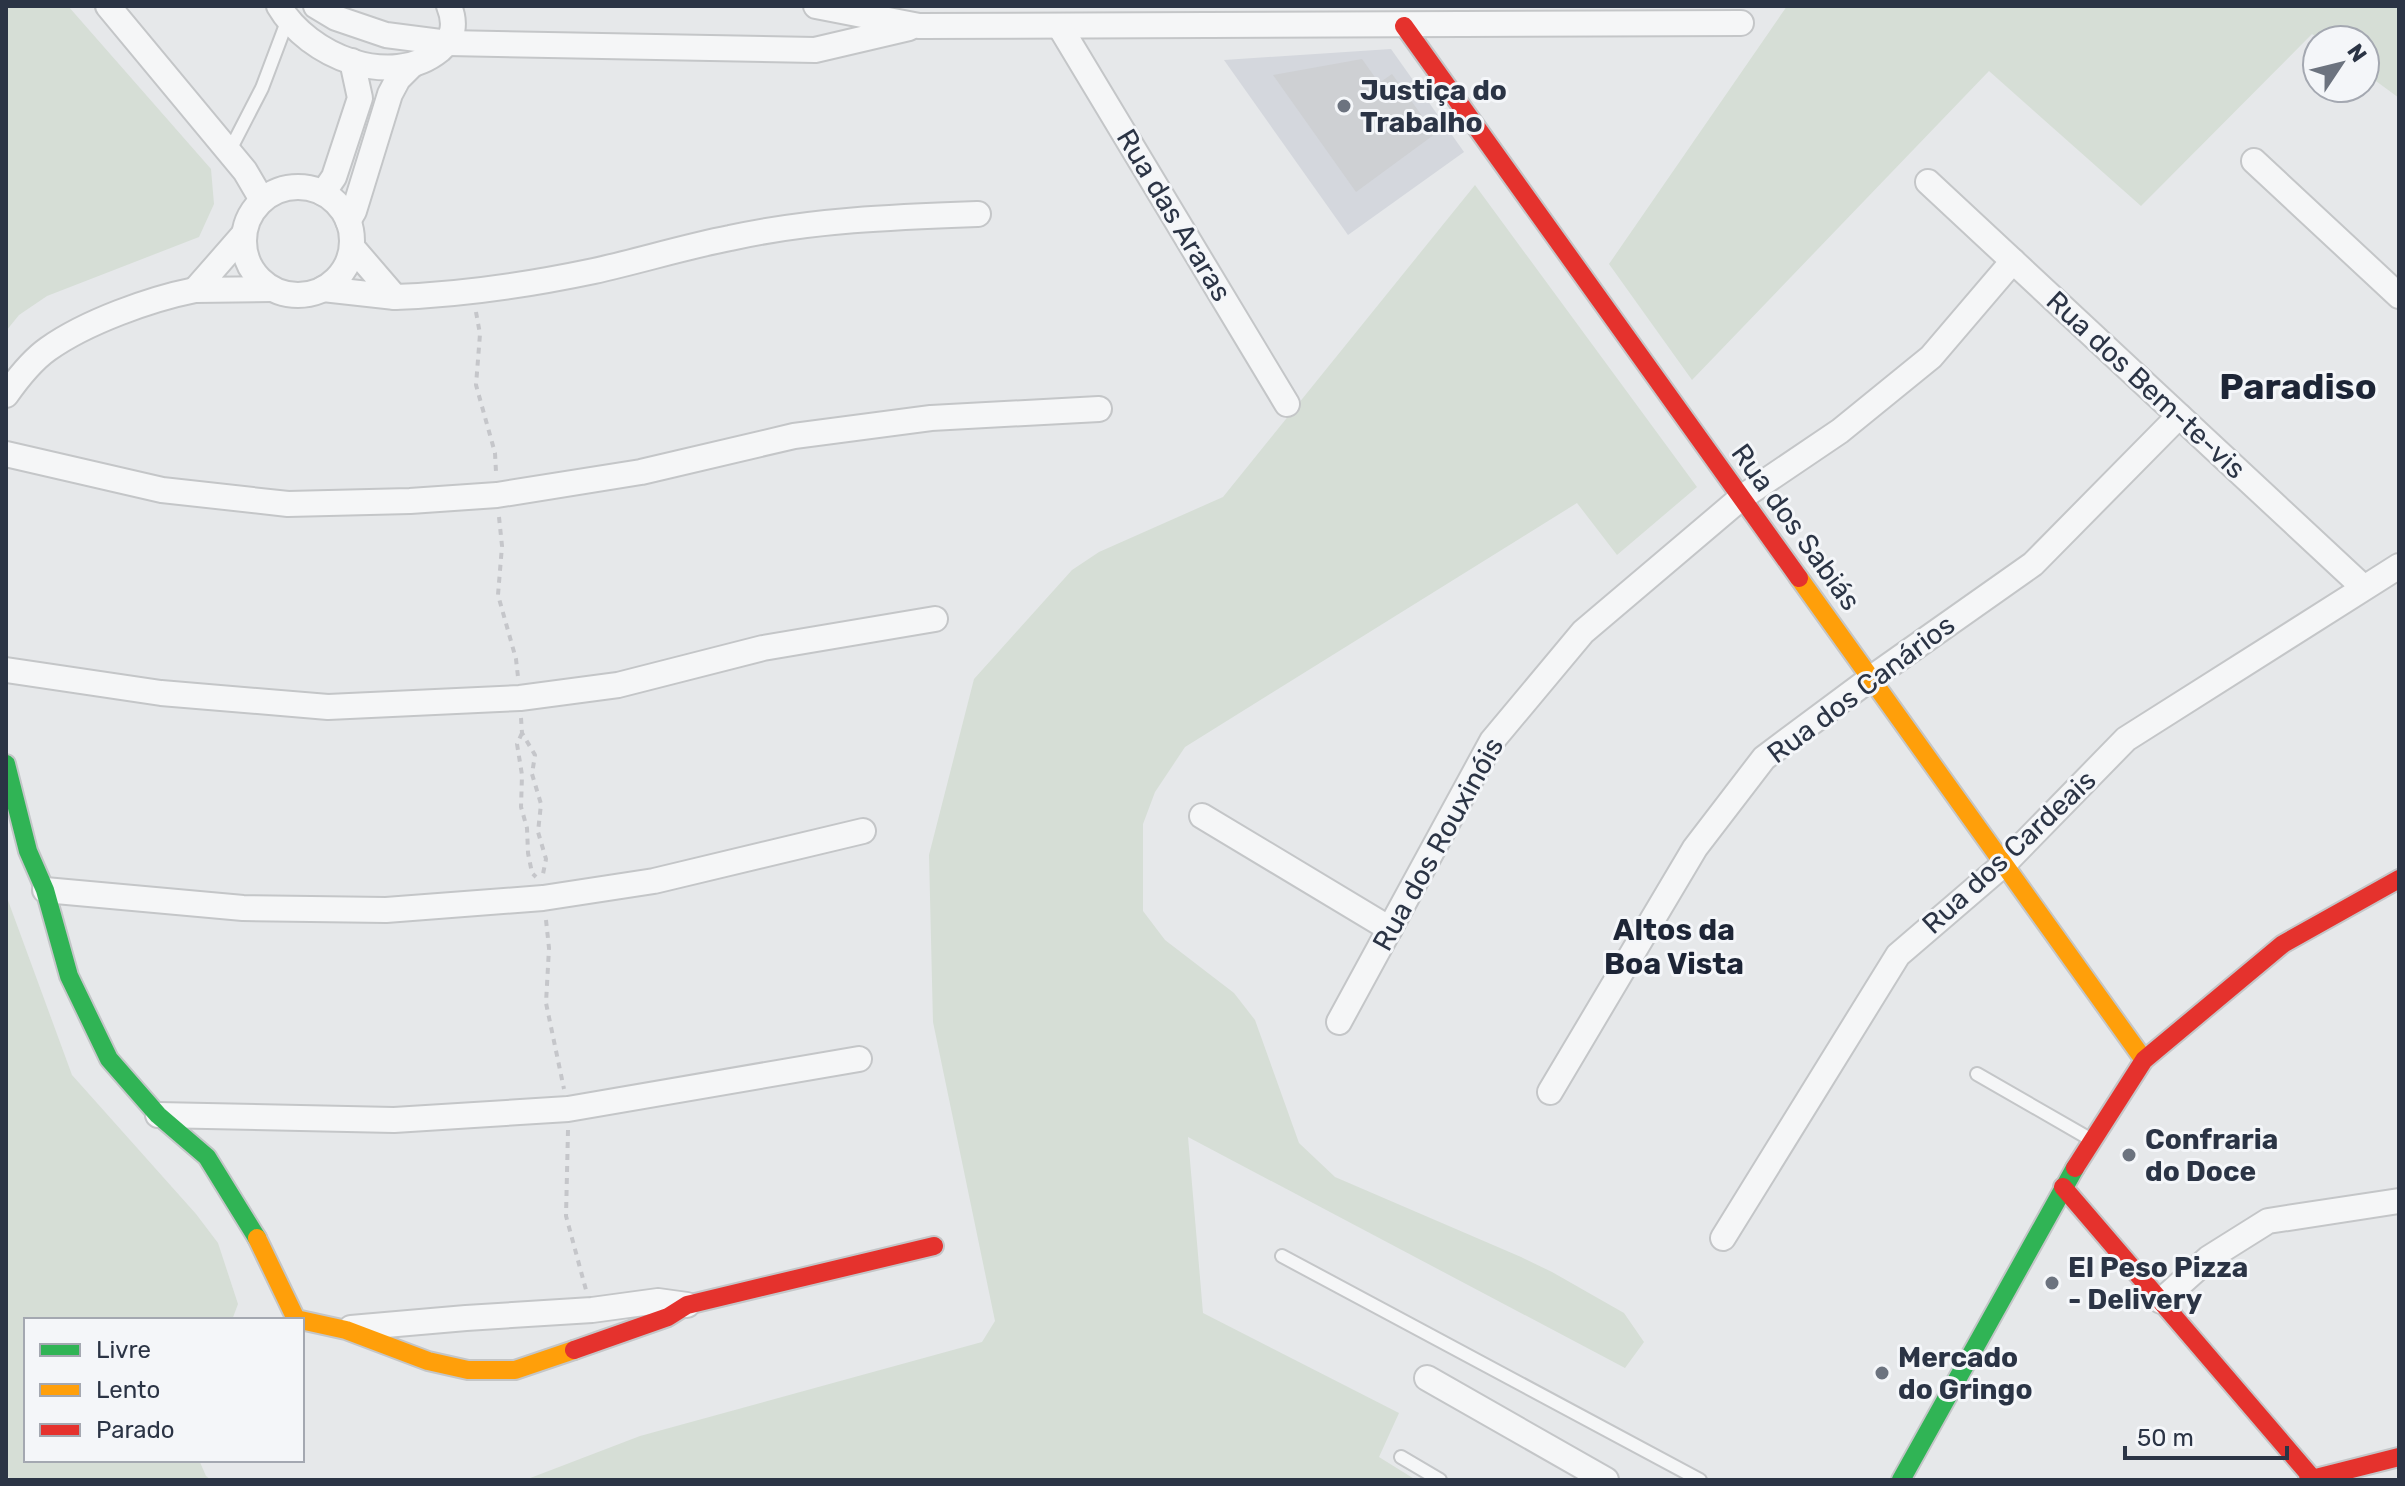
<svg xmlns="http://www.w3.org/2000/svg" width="2405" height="1486" viewBox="0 0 2405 1486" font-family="Rubik,sans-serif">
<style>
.built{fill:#d4d7dd}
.green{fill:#d6ded6}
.building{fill:#ced0d3}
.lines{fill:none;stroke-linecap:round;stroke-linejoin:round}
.lane-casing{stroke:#c4c6c8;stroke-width:16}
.street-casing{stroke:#c4c6c8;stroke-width:28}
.fast-casing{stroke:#c4c6c8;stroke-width:22}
.slow-casing{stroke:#c4c6c8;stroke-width:22}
.jam-casing{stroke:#c4c6c8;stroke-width:22}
.path{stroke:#c5c6ca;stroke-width:4;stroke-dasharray:6 6;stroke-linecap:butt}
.lane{stroke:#f5f6f7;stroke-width:12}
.street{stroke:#f5f6f7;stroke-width:24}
.fast{stroke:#30b455;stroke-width:18}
.slow{stroke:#ff9f0a;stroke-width:18}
.jam{stroke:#e5322d;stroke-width:18}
.poi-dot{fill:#6c737f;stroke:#f4f6f9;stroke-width:3}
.labels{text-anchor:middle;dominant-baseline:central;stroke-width:6;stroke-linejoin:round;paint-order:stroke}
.poi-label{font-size:28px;font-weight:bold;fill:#2b3445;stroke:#f4f6f9;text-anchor:start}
.street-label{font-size:28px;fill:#2b3445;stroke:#f4f6f9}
.neighbourhood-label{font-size:30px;font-weight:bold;fill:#1d2536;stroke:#f4f6f9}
.district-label{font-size:36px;font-weight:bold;fill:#1d2536;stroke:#f4f6f9}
</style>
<rect width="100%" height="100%" fill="#e6e8ea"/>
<polygon class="built" points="1391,49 1464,152 1348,235 1224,60"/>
<g class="green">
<polygon points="6,6 68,6 211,169 214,204 199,237 47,296 19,315 6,331"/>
<polygon points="1787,6 2399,6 2399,98 2365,73 2365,40 2320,40 2312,34 2141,206 1989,71 1692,380 1609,264"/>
<polygon points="1475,185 1697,487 1617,555 1577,503 1185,747 1155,792 1143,824 1143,911 1165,940 1234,993 1255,1020 1299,1143 1335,1177 1521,1257 1552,1272 1624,1313 1644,1342 1625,1368 1188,1137 1203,1313 1399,1413 1379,1457 1416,1480 525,1480 640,1436 982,1342 995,1321 933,1022 929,855 974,679 1072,570 1099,552 1223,497"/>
<polygon points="6,895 72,1075 196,1214 218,1243 238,1304 232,1320 26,1320 26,1460 199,1460 206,1476 211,1480 11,1480 6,1473"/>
</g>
<polygon class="building" points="1362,59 1379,83 1392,74 1435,134 1356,192 1273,75"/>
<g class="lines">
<g class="lane-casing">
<g id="lane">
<polyline points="229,152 262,88 288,19"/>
<polyline points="1977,1074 2090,1139"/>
<polyline points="1282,1256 1700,1480"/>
<polyline points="1401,1457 1440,1480"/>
</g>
</g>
<g class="street-casing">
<g id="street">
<polyline points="108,6 245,171 262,200"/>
<path d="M279,6C308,56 391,90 440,50C454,38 456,23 449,6"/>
<polyline points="316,6 336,18 386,35 448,43 815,50 909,28"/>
<polyline points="816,6 919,26 1741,23"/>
<polyline points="1060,27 1287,404"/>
<polyline points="2254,161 2399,296"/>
<polyline points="1928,182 2363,587"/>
<circle cx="298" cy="241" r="54"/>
<polyline points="323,193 334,177 360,98 352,61"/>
<polyline points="348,221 354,211 390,94 398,79 411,66"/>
<polyline points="244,234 195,290 272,289"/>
<polyline points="323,289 395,297 352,247"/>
<path d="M395,297C458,295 532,284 594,271C639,261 684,247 730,238C811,220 895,217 978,214"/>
<path d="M6,395C18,378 31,361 48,349C86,322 150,299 195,290"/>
<polyline points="6,454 162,490 288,504 410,501 497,495 641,472 794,436 931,418 1099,409"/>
<polyline points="6,670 161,693 328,707 520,698 618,685 763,648 935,619"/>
<polyline points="1202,816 1390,929"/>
<polyline points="45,890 243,908 386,910 543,898 654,881 863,831"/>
<polyline points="1339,1022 1492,741 1583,632 1741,498 1840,431 1931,357 2013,261"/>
<polyline points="1550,1092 1695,848 1764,758 1870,679 2033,564 2179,416"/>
<polyline points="158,1115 394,1120 568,1109 859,1059"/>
<polyline points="1723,1238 1898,955 2004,864 2126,739 2399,566"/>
<polyline points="2161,1301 2209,1258 2268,1221 2399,1201"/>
<polyline points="351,1328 466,1318 592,1310 658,1301 687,1305"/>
<polyline points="1427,1378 1606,1480"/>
</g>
</g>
<g class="fast-casing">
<g id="fast">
<polyline points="6,764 28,851 45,890 69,976 109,1059 158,1115 207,1157 257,1238"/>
<polyline points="1901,1480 2075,1168"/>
</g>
</g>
<g class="slow-casing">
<g id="slow">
<polyline points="1799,578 2144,1060"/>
<polyline points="257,1238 296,1319 346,1330 428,1361 468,1370 515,1370 574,1350"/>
</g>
</g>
<g class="jam-casing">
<g id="jam">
<polyline points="1404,26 1799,578"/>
<polyline points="2075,1168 2144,1060 2283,944 2399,879"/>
<polyline points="2063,1187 2314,1480"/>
<polyline points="574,1350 668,1317 687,1305 934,1246"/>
<polyline points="2308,1480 2399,1457"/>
</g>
</g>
<g class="path">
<polyline points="476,312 480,334 476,385 495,453 496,472"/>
<polyline points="499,517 502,546 498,595 516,659 518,677"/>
<polyline points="521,718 522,733 535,755 532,774 541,804 538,832 546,859 543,874"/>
<polyline points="522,733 517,744 522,775 521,807 527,828 528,853 532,873 536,877"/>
<polyline points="546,920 549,948 546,1003 564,1089"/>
<polyline points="568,1130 566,1216 586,1290"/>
</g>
<use href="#lane" class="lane"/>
<use href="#street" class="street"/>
<use href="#fast" class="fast"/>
<use href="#slow" class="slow"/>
<use href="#jam" class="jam"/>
</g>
<g class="poi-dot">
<circle cx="1344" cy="106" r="8"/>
<circle cx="2129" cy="1155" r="8"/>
<circle cx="2052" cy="1283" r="8"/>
<circle cx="1882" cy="1373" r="8"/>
</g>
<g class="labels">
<g class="poi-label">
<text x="1360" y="90">Justiça do<tspan x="1360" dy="32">Trabalho</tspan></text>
<text x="2145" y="1139">Confraria<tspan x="2145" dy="32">do Doce</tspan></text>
<text x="2068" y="1267">El Peso Pizza<tspan x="2068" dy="32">- Delivery</tspan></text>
<text x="1898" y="1357">Mercado<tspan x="1898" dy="32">do Gringo</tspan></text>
</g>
<g class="street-label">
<text transform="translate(1174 215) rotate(59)">Rua das Araras</text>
<text transform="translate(2146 385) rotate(43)">Rua dos Bem-te-vis</text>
<text transform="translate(1796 527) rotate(54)">Rua dos Sabiás</text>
<text transform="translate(1861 689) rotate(-37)">Rua dos Canários</text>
<text transform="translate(1438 844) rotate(-61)">Rua dos Rouxinóis</text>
<text transform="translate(2009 852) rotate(-43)">Rua dos Cardeais</text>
</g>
<g class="neighbourhood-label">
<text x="1674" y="930">Altos da<tspan x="1674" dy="34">Boa Vista</tspan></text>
</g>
<g class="district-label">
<text x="2298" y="386">Paradiso</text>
</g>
</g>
<rect width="2405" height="1486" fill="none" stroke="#2b3445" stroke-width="16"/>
<rect x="24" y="1318" width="280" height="144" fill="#f4f6f9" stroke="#a4a8b1" stroke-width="2"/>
<rect x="40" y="1344" width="40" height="12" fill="#30b455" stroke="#a4a8b1" stroke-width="2"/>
<text x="96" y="1358" font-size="24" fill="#2b3445">Livre</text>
<rect x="40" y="1384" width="40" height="12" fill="#ff9f0a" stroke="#a4a8b1" stroke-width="2"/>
<text x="96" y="1398" font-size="24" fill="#2b3445">Lento</text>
<rect x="40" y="1424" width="40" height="12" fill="#e5322d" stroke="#a4a8b1" stroke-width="2"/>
<text x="96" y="1438" font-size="24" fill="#2b3445">Parado</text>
<g transform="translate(2341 64) rotate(55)"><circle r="38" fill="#f4f6f9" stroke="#a4a8b1" stroke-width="2"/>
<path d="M0-6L14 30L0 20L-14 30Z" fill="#6c737f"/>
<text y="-12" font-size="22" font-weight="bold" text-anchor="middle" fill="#2b3445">N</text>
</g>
<path d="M2125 1446v12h162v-12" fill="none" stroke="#2b3445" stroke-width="4"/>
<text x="2137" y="1446" font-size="24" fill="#2b3445" stroke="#f4f6f9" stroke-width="6" paint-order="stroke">50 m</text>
</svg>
